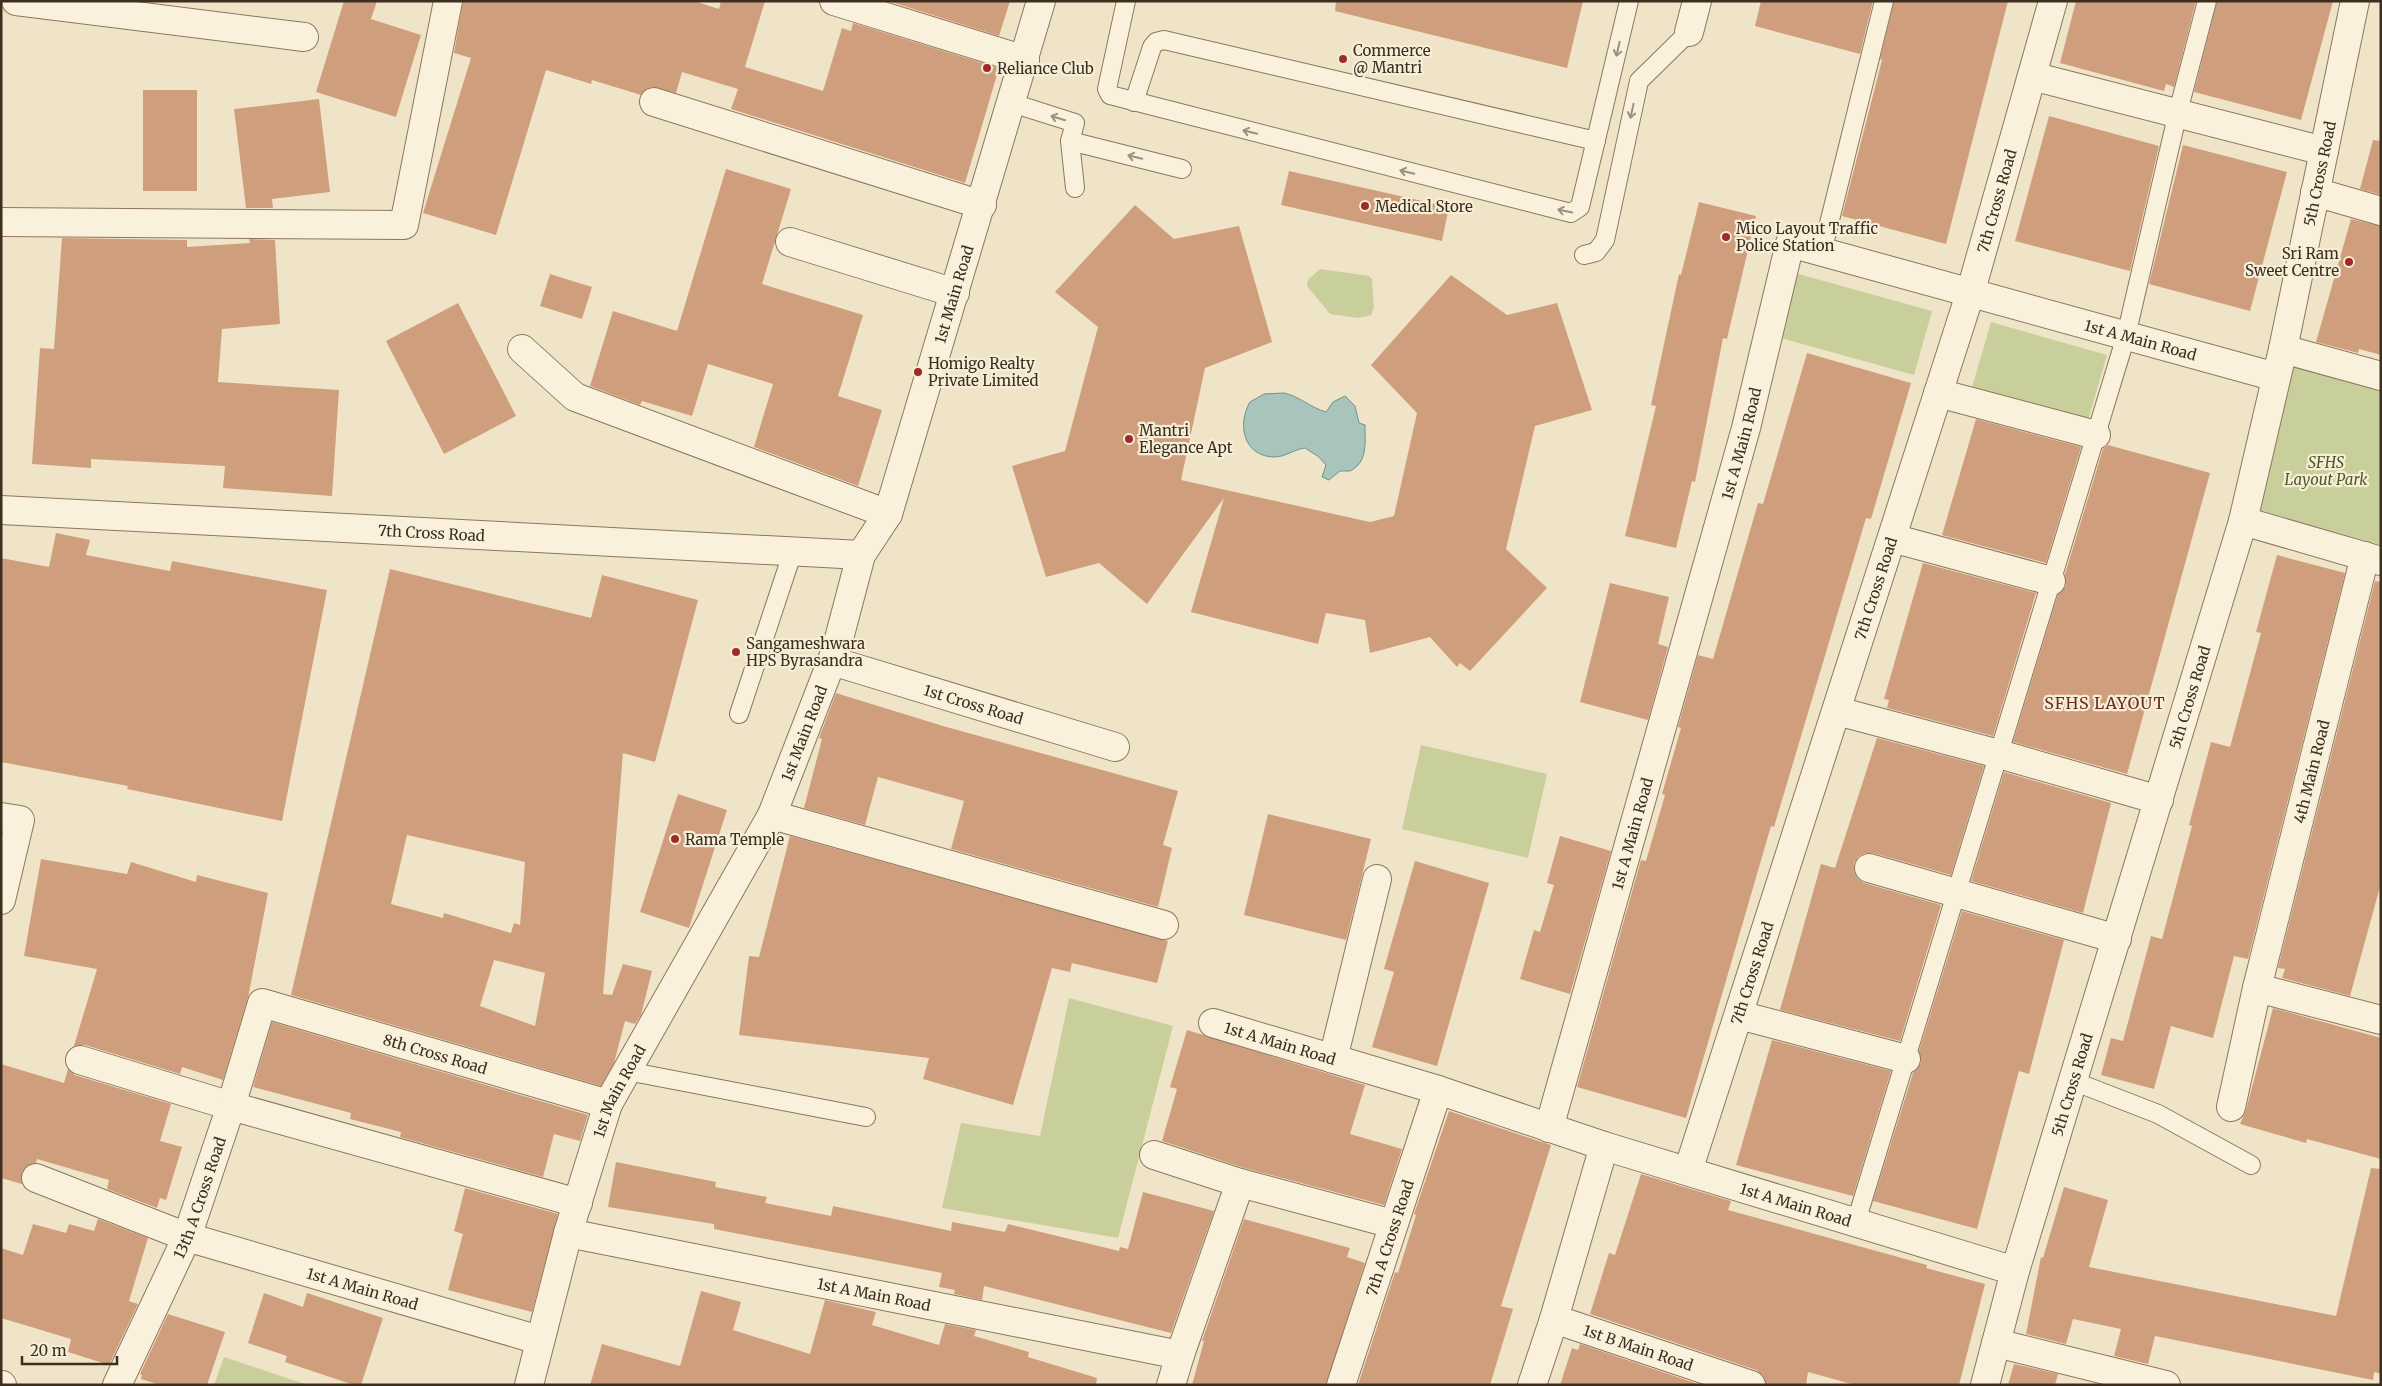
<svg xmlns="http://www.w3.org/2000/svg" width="2382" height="1386" viewBox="0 0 2382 1386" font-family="Merriweather,serif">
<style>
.green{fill:#c9cf9b}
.water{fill:#a9c4bc;stroke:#6f938a}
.building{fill:#cf9f7d;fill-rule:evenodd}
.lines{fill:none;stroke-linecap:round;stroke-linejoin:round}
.service-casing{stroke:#8d765c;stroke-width:20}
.minor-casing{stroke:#8d765c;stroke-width:30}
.tertiary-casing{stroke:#8d765c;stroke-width:30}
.service{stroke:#faf1dc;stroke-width:18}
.minor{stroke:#faf1dc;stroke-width:28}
.tertiary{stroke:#faf1dc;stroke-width:28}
.oneway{stroke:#9c907e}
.poi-dot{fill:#9e2a2b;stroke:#f7eed8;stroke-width:2}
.labels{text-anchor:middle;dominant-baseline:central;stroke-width:4.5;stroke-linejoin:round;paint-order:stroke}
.poi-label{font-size:15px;fill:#3d2e20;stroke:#f7eed8;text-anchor:start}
.street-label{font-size:15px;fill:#3d2e20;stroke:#f7eed8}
.park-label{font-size:15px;font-style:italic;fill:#4d5a26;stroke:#f7eed8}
.neighbourhood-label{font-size:16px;letter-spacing:1px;fill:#6b2e1e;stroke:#f7eed8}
</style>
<rect width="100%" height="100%" fill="#f0e4c8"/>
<g class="green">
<polygon points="1320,269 1369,276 1372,279 1374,308 1371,315 1358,318 1330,314 1307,286 1308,280"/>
<polygon points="1795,273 1932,311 1914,375 1777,337"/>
<polygon points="1991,322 2107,355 2086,427 1970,394"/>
<polygon points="2294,363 2381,387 2381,545 2259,510"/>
<polygon points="1421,745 1547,774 1528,858 1402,829"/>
<polygon points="1069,998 1173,1026 1118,1238 942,1208 961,1123 1040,1136"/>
<polygon points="224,1357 308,1385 214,1385"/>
</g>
<path class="water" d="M1284,393C1299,396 1311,408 1326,412L1333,402L1345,396L1355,406L1359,423L1365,425C1365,443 1368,462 1350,471H1340L1329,480L1322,477L1326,465L1319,457L1305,448C1295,449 1285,457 1275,457C1243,457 1237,424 1250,402L1264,394Z"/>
<g class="building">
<polygon points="344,1 377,1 371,19 421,35 396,117 316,92"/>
<polygon points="463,1 694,1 719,9 721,1 765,1 745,67 823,91 842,28 851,31 853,23 999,68 965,183 731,109 738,89 682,72 676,93 651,87 641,95 592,80 591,84 546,70 496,235 423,213 471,58 454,53"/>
<polygon points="888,1 1010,1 999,36"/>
<polygon points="1336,1 1583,1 1567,68 1335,11"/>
<polygon points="1761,1 1873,1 1860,54 1755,26"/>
<polygon points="1894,1 2008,1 1946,244 1842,216 1882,60 1880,59"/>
<polygon points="2076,1 2196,1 2174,87 2166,84 2164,91 2060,63"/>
<polygon points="2217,1 2333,1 2301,120 2194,92"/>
<rect x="143" y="90" width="54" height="101"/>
<polygon points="319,99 330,192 272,199 273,208 246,208 234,109"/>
<polygon points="2049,116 2159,146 2130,271 2015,241"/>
<polygon points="2373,140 2381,141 2381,195 2360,189"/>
<polygon points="2183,145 2287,172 2250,311 2149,284"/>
<polygon points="726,169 791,189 762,284 863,315 838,396 882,410 858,486 754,447 773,384 708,364 692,416 642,401 640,405 590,386 613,311 677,331"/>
<polygon points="1289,171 1449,207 1442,241 1281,205"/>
<polygon points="1699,202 1756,216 1727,339 1723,338 1695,482 1692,481 1676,548 1625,536 1656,406 1651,405 1679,274 1681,275"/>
<polygon points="1135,205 1174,239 1239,226 1272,342 1205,368 1181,480 1370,522 1394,516 1417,413 1371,365 1451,275 1507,315 1557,303 1592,410 1535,426 1506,549 1547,588 1470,671 1460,663 1457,667 1430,637 1370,653 1365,620 1326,613 1318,644 1191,612 1224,498 1147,604 1099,563 1046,577 1012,466 1065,451 1098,327 1055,292"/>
<polygon points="2351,219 2381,226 2381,355 2359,349 2358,353 2316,342"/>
<polygon points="62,238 187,240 187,247 250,243 249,239 275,240 280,324 222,329 218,382 339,390 332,496 223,488 225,466 91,459 91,468 32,464 40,348 54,349"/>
<polygon points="550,274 592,287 582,319 540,306"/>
<polygon points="458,303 516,416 444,454 386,341"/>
<polygon points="1807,353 1911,383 1871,519 1866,518 1774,827 1771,826 1686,1118 1577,1087 1641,860 1646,861 1665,795 1662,794 1681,728 1678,727 1698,655 1713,659 1758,503 1763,504"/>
<polygon points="1976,419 2081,447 2046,563 1942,535"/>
<polygon points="2108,445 2210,473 2127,774 2013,742 2058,594 2066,586 2065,574 2103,449"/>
<polygon points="56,533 90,540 86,555 170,571 172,561 327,590 282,821 127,789 128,786 1,762 1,558 49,567"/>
<polygon points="2277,555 2345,573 2248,959 2234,956 2213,1038 2171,1026 2154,1089 2101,1075 2111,1038 2123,1041 2151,936 2162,939 2192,826 2189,825 2211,742 2230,747 2261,633 2256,632"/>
<polygon points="1923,563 2036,593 1993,736 1887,708 1889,700 1884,699"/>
<path d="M390,569L591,618L602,575L698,600L655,762L623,753L603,994L612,995L623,964L652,971L641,1015L635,1024L625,1021L614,1063L601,1086L291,995ZM407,835L525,862L520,925L514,923L511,933L444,913L443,918L391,904ZM494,960L545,973L535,1026L480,1006Z"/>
<polygon points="2375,581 2381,582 2381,883 2350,996 2282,978 2285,969 2278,968"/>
<polygon points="1610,583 1669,597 1658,644 1668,647 1648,720 1580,702"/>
<polygon points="836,693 943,726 1178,791 1163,845 1172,848 1158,907 951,849 964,801 878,777 865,825 804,808 822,739 819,738"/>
<polygon points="1877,738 1984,766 1951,875 1873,853 1866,853 1859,856 1854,863 1854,872 1858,879 1864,883 1941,905 1900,1041 1780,1010 1821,864 1835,868"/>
<polygon points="2004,772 2111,803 2083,913 1971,881"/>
<polygon points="678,794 727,810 689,928 640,912"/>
<polygon points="1268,814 1371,839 1346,940 1244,915"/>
<polygon points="790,836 1168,941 1157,983 1072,963 1070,972 1052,968 1013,1105 923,1079 929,1058 739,1035 749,956 759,957"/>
<polygon points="1560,836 1611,851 1570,994 1520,979 1534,930 1540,932 1554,885 1547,883"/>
<polygon points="41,859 127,874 131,862 196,882 197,875 268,893 248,998 223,1080 182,1067 180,1074 85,1045 74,1046 97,969 24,956"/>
<polygon points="1415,861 1489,883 1437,1066 1372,1047 1394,972 1384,969"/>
<polygon points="1962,911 2064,940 2029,1074 2019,1071 1977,1229 1873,1201 1913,1073 1921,1063 1919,1051"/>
<polygon points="2273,1008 2381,1038 2381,1159 2307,1139 2306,1143 2240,1124 2246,1110"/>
<polygon points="272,1022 588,1115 580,1141 554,1134 543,1177 400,1137 401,1132 350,1119 351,1113 253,1087"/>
<polygon points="1187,1030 1365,1085 1350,1134 1402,1149 1384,1205 1244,1168 1162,1141 1177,1089 1170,1087"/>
<polygon points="1772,1040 1891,1071 1853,1196 1736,1165"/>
<polygon points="1,1064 64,1083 68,1069 75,1075 171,1104 160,1141 182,1147 166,1200 160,1198 157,1208 107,1189 109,1180 37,1159 36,1163 27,1166 22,1172 22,1184 1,1178"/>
<polygon points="1449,1111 1551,1145 1501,1306 1513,1309 1490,1385 1358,1385 1395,1272 1398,1273 1416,1215 1414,1214"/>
<polygon points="616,1162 716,1182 715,1187 767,1197 765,1203 831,1216 833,1206 951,1231 952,1222 1005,1232 1008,1224 1119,1251 1120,1247 1128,1249 1143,1192 1214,1211 1171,1333 984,1286 982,1300 954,1294 955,1290 939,1287 942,1273 714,1229 714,1224 608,1207"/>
<polygon points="2371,1168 2381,1169 2381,1374 2374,1372 2373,1380 2155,1336 2148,1364 2114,1356 2121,1329 2073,1319 2066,1344 2026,1334 2041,1257 2043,1258 2064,1187 2108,1200 2089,1267 2336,1316"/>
<polygon points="1641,1174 1731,1201 1728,1210 1927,1265 1926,1268 1985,1284 1959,1385 1855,1385 1808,1372 1806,1385 1766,1385 1763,1375 1756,1370 1590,1314 1609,1253 1615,1255"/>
<polygon points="465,1188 558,1214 532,1312 448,1290 463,1234 454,1231"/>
<polygon points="98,1219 148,1238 129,1301 138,1304 109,1365 68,1352 71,1339 1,1318 1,1248 23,1255 33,1224 66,1233 69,1224 94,1231"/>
<polygon points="1244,1219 1350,1248 1347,1257 1365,1263 1326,1385 1192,1385 1204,1341 1202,1341"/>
<polygon points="701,1291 741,1302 733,1330 810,1354 825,1300 876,1312 872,1325 939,1345 945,1324 976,1330 974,1336 1029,1352 1028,1357 1097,1378 1096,1385 590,1385 602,1344 680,1366"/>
<polygon points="264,1293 303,1307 307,1293 383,1318 361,1385 354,1385 285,1362 287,1356 248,1343"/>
<polygon points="168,1314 225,1332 207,1385 160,1385 141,1379 142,1375 140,1374"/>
<polygon points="1580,1344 1701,1385 1560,1385 1572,1348 1578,1350"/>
<polygon points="2014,1364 2058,1374 2055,1385 2008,1385"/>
</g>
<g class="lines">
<g class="service-casing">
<g id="service">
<polyline points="1126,1 1107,89 1110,95 1571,213 1580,207 1629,1"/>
<polyline points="1134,102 1152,47 1156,42 1164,40 1596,141"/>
<polyline points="1012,103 1075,123 1070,141 1075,188"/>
<polyline points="1070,141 1182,169"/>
<polyline points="1822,252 1884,1"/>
<polyline points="1584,255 1596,252 1605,240 1639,81 1689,32"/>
<polyline points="739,714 793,551"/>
<polyline points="627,1071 866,1117"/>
<polyline points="2073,1081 2158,1114 2251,1165"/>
<polyline points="1856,1222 2126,336 2178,112 2207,1"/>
</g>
</g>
<g class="minor-casing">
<g id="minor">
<polyline points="16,1 304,37"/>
<polyline points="834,1 1025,60"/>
<polyline points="1689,32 1697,1"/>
<polyline points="2032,76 2324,151"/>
<polyline points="654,102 982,205"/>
<polyline points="2315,192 2381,211"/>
<polyline points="1,222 404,225 448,1"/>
<polyline points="790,242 955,293"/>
<polyline points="522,349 575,397 888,514"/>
<polyline points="2283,349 2381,376"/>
<polyline points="1938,393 2096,435"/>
<path id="s1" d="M1,510L861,555"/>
<polyline points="2243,521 2381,561"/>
<polyline points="1892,538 2051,581"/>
<path id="s2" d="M832,661L1115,747"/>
<polyline points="1837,711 1999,754 2159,800"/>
<polyline points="772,815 1164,925"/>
<polyline points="1,817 20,820 1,900"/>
<polyline points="1869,868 2117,939"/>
<polyline points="2257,988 2381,1020"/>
<polyline points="1739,1015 1906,1059"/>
<path id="s3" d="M1213,1023L1438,1090L1604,1146"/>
<polyline points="1333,1059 1377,879"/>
<polyline points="80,1060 231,1106 578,1203"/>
<path id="s4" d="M2231,1107L2257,988L2365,556"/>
<path id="s5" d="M1549,1128L1746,428L1790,243L2276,377"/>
<polyline points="1154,1155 1240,1183"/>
<path id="s6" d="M1688,1171L1970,294L2053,1"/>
<path id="s7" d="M36,1178L187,1237L539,1340"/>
<path id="s8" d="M568,1233L1180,1355L1171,1385"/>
<path id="s9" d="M1554,1319L1751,1385"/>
<polyline points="1996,1343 2166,1385"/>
<polyline points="1180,1355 1240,1183 1393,1224"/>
<polyline points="1,1385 2,1385"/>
<path id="s10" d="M117,1385L187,1237L231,1106L262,1003L608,1104"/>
<path id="s11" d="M529,1385L568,1233L608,1104L772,815L836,650L861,555L888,514L1041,1"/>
<path id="s12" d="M1341,1385L1438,1090"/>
<polyline points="1985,1385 2015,1271"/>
</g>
</g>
<g class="tertiary-casing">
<g id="tertiary">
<path id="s13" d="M1532,1385L1554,1319L1604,1146L2015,1271L2243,521L2283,349L2355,1"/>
</g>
</g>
<use href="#service" class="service"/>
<use href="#minor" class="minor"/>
<use href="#tertiary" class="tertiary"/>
</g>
<defs><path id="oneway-shaft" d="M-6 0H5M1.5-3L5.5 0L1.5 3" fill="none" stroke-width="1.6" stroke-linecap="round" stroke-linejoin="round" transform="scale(1.25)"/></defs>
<g class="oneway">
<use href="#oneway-shaft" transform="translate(1618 49) rotate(103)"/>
<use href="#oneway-shaft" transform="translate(1632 111) rotate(102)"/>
<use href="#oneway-shaft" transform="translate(1058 118) rotate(-163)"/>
<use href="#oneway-shaft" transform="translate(1250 132) rotate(-166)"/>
<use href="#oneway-shaft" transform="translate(1135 157) rotate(-166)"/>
<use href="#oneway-shaft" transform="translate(1407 172) rotate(-166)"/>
<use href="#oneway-shaft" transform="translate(1565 211) rotate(-169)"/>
</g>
<g class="poi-dot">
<circle cx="1343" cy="59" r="5"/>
<circle cx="987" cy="68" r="5"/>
<circle cx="1365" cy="206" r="5"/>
<circle cx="1726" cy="237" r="5"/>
<circle cx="2349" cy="262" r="5"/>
<circle cx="918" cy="372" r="5"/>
<circle cx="1129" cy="439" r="5"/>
<circle cx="736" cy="652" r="5"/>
<circle cx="675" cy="839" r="5"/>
</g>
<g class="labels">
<g class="poi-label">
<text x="1353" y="50">Commerce<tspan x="1353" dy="17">@ Mantri</tspan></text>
<text x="997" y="68">Reliance Club</text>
<text x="1375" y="206">Medical Store</text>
<text x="1736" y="228">Mico Layout Traffic<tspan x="1736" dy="17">Police Station</tspan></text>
<text x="2339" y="253" text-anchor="end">Sri Ram<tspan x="2339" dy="17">Sweet Centre</tspan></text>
<text x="928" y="363">Homigo Realty<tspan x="928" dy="17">Private Limited</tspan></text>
<text x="1139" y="430">Mantri<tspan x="1139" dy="17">Elegance Apt</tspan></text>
<text x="746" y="643">Sangameshwara<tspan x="746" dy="17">HPS Byrasandra</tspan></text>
<text x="685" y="839">Rama Temple</text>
</g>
<g class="street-label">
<text stroke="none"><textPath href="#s13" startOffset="1819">5th Cross Road</textPath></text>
<text stroke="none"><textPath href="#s6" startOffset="1018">7th Cross Road</textPath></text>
<text stroke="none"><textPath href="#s11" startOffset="1178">1st Main Road</textPath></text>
<text stroke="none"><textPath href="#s5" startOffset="1281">1st A Main Road</textPath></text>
<text stroke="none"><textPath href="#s5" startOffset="711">1st A Main Road</textPath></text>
<text stroke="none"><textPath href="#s1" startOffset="431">7th Cross Road</textPath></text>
<text stroke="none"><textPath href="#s6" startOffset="612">7th Cross Road</textPath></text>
<text stroke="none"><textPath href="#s13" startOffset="1279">5th Cross Road</textPath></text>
<text stroke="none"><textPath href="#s2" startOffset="148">1st Cross Road</textPath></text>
<text stroke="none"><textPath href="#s11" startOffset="712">1st Main Road</textPath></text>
<text stroke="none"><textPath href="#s4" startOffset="345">4th Main Road</textPath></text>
<text stroke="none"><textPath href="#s5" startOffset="306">1st A Main Road</textPath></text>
<text stroke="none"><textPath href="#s6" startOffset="208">7th Cross Road</textPath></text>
<text stroke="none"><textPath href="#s3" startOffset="70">1st A Main Road</textPath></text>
<text stroke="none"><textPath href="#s10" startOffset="590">8th Cross Road</textPath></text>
<text stroke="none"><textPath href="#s13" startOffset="874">5th Cross Road</textPath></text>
<text stroke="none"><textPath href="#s11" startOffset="308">1st Main Road</textPath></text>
<text stroke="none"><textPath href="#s10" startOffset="205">13th A Cross Road</textPath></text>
<text stroke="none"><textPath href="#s13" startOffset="450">1st A Main Road</textPath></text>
<text stroke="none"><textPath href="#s12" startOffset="155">7th A Cross Road</textPath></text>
<text stroke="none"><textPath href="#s7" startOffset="345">1st A Main Road</textPath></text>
<text stroke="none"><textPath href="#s8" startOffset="312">1st A Main Road</textPath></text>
<text stroke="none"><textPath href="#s9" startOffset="89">1st B Main Road</textPath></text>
</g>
<g class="park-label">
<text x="2326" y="462">SFHS<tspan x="2326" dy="17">Layout Park</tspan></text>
</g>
<g class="neighbourhood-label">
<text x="2105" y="703">SFHS LAYOUT</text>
</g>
</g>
<rect width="2382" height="1386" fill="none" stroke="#3d2e20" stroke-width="5"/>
<path d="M22 1356v8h95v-8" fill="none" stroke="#3d2e20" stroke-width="2.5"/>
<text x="30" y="1356" font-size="15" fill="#3d2e20" stroke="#f7eed8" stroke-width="4" paint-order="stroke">20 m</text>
</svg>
